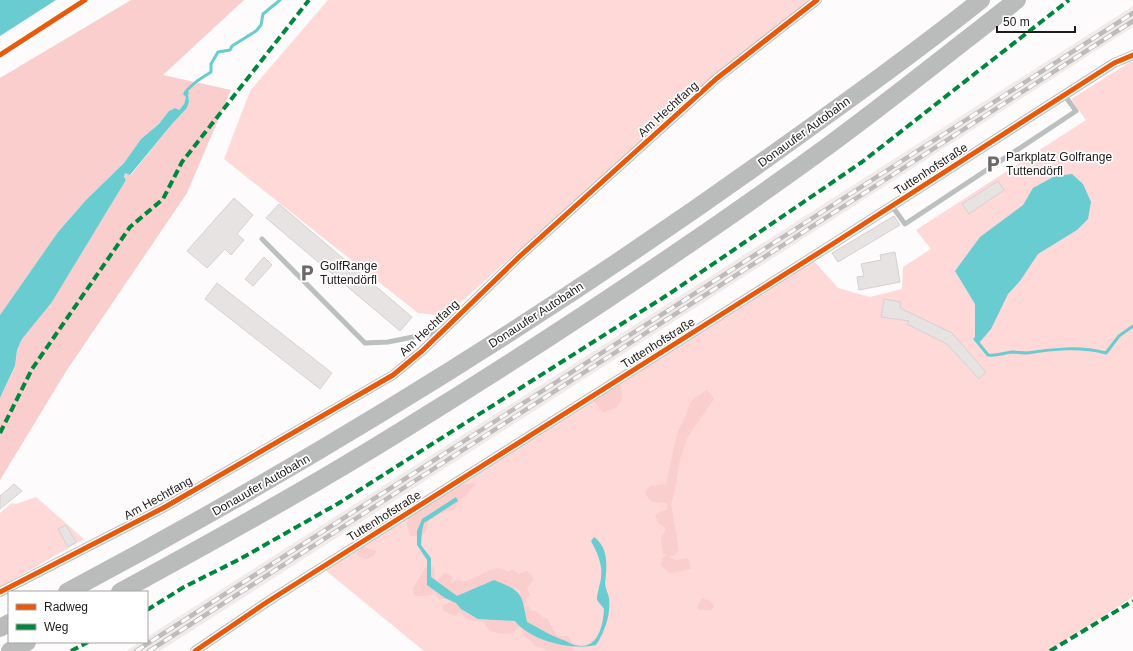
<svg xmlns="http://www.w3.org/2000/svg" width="1133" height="651" viewBox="0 0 1133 651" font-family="Helvetica,sans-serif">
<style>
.built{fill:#f3eaea}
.green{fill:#fed9d8}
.forest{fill:#f9cecd}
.water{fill:#69ccd1}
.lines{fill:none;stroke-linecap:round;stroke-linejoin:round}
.stream{stroke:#69ccd1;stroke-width:3}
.building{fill:#e7e3e3;stroke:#d5d1d1}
.lane{stroke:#bcbfbf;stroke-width:5}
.street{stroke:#bcbfbf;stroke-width:10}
.highway{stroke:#babbbb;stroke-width:18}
.rail-casing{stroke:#bcbcbc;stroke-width:4.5}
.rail{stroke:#fff;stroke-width:3;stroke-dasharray:9;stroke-linecap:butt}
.quiet{stroke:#00873e;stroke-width:4;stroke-dasharray:8 4;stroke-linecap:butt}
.cycleway-casing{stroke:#fff;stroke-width:8}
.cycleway{stroke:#e8590c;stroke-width:5}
.labels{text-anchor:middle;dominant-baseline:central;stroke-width:3.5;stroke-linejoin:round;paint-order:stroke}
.street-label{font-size:12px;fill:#1f1a1a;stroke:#fff}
.poi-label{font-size:12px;fill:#1f1a1a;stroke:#fff;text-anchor:start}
</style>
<rect width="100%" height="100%" fill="#fdfbfb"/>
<polygon class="built" points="1133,6 1133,27 160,651 126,651 140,642 147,642 147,637"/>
<g class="green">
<polygon points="328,0 809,0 649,134 445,316 418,313 224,159 250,91"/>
<polygon points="1130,62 1133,62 1133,597 1049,651 424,651 325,570 814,261 838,288 870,297 902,289 903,267 931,249 916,230 1086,120 1071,99"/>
<polygon points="36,497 84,539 0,587 0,513 12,503 16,504"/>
</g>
<g class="forest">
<polygon points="131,0 244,0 163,75 231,90 187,193 67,370 0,480 0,398 15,367 17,350 22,339 52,302 126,180 124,177 125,173 131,175 172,124 187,108 189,102 188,91 184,104 179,110 172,109 159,124 141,139 124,163 86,200 58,232 0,315 0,78"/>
<path d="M620,384C625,399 620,409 603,412L594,402V395Z"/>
<path d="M707,390L714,399L687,438L680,459L674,495L671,503L679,551L672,556H668L676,560L688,558L691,569L670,573L661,566L662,559L667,555L663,553L661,537L666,530L665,527L659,524L655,516L660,512L667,510V503C655,502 651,504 645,493L650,486L666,484L677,434L687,413L688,407L693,399Z"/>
<path d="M476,483L465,497L460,499C453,517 454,507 441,513C436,516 432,520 427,523L429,526C425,535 420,537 410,536L407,526L408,518L460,485Z"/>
<polygon points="363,547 376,551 374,556 367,559 358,556 357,552"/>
<path d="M430,566L434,567L436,582L444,573L449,574L453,578L451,583L456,580C459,580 463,582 466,581C481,578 493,561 508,572L513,570L519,574L527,571L534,579L527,588L530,595L527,598L525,606L522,607L520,591L494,580L481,585L521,608L529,606L530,611H536L543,618H547L557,636H568L573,644V650L579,651H552L534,646L533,643L523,635L521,628L519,627L513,633C503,635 488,634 484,622C475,620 466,624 462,613L459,612L456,616L443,611V605L452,602L445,598L439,600L435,593C430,596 420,597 414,595L413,588L425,568Z"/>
<polygon points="702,598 710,601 714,606 712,610 700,610 697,607"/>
</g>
<g class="water">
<polygon points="0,0 56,0 0,36"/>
<polygon points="185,90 188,91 189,102 187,108 172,124 130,175 125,173 124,177 126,180 52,302 22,339 17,350 15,366 0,398 0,315 58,232 86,200 124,163 141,139 159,124 169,111 175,108 179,110 184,104 186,97 183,94"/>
<polygon points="1072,174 1083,184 1091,202 1088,219 1077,230 1038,254 1020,281 1008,294 991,329 979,343 975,339 975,304 955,271 980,237 1023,205 1033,188 1055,176"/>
<path d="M456,497L458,501L424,523L422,531L421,545L431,558V577L457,596L494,580C523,592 521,592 527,622C539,628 551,636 563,640C567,641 570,644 575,645C598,651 603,626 604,609L597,600C597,592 600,586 601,578C603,565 597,552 591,541L594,537C609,548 607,566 605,583C605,588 608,593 609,598C611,614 605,632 596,645C574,651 530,641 515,621L478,619L461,609L456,603L445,598L427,585V560L417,545V531L422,519Z"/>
</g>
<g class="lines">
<g class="stream">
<polyline points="187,93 187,90 197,81 211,72 211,64 218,52 230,50 232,46 256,31 261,25 263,14 280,0"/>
<path d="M975,339L988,355C999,356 1002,353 1012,352C1017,352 1022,353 1027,353C1053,349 1080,346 1106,353L1119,336L1133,326"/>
</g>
</g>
<g class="building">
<polygon points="998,181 1004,190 969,214 962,204"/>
<polygon points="234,198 253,215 237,234 244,240 231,255 225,249 207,268 187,251"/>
<polygon points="279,204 412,317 400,331 266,218"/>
<polygon points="894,216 900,225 838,262 832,253"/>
<polygon points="895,252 900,282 859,290 857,277 864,276 861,264 881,260 880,255"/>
<polygon points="264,257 272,265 253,286 245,279"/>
<polygon points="217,283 332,373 320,389 205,299"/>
<polygon points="884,299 901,302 900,308 952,333 986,372 979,379 947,344 907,324 909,321 881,317"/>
<polygon points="14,484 22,491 0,509 0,496"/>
<polygon points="66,525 76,542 68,547 58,529"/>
</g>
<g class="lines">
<g class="lane">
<polyline points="892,206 905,224 1076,111 1065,96"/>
<polyline points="262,239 365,343 388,342 438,332"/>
</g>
<g class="street">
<polyline points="0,592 165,507 393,375 422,351 520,256 716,79 817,0"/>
<polyline points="195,651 267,602 831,245 1114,63 1133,55"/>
</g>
<g class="highway">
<path d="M67,592C315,460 555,311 783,147C850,99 917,51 981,0"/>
<path d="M120,592C217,539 313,486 406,428C550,339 692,245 828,146C892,99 954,49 1017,0"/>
<polyline points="0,628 9,623"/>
<polyline points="10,651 27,642"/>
</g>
<g class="rail-casing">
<g id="rail">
<polyline points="136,651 1133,13"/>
<polyline points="149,651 1133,21"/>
</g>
</g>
<use href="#rail" class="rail"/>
<g class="quiet">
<polyline points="0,433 32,369 130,227 163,199 182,162 309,0"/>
<polyline points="147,610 184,587 240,559 339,503 672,292 862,162 1069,0"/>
<polyline points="71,651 88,642"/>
<polyline points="1050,651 1133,601"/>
</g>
<g class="cycleway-casing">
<g id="cycleway">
<polyline points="0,55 85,0"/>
<polyline points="0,592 165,507 393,375 422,351 520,256 716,79 817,0"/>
<polyline points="195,651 267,602 831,245 1114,63 1133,55"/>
</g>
</g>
<use href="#cycleway" class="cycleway"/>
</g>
<defs>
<g id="parking-bare" transform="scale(1.38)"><path d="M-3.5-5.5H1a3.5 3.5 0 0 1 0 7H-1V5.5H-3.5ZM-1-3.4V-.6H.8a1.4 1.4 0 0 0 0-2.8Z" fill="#6d6969" stroke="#fff" stroke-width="2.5" paint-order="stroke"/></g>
</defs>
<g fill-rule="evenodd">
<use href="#parking-bare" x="993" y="164"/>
<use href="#parking-bare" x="307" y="273"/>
</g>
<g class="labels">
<g class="street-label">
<text transform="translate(668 109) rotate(-42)">Am Hechtfang</text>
<text transform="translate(804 132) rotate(-36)">Donauufer Autobahn</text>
<text transform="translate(931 169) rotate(-33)">Tuttenhofstraße</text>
<text transform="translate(536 315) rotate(-33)">Donauufer Autobahn</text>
<text transform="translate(429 328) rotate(-43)">Am Hechtfang</text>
<text transform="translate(658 343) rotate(-32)">Tuttenhofstraße</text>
<text transform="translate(261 485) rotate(-30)">Donauufer Autobahn</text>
<text transform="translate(158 498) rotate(-29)">Am Hechtfang</text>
<text transform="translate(384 516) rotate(-32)">Tuttenhofstraße</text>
</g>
<g class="poi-label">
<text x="1006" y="157">Parkplatz Golfrange<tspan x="1006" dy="14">Tuttendörfl</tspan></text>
<text x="320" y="266">GolfRange<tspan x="320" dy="14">Tuttendörfl</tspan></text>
</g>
</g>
<rect x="8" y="591" width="140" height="52" fill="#ffffff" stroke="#a5a3a3"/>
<rect x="16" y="604" width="20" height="6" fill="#e8590c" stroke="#a5a3a3"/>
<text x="44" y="611" font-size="12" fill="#1f1a1a">Radweg</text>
<rect x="16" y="624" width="20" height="6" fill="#00873e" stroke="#a5a3a3"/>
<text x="44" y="631" font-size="12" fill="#1f1a1a">Weg</text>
<path d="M997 26v6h78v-6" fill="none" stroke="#1f1a1a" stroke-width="2"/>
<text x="1003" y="26" font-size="12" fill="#1f1a1a" stroke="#ffffff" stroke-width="3" paint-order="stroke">50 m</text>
</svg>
